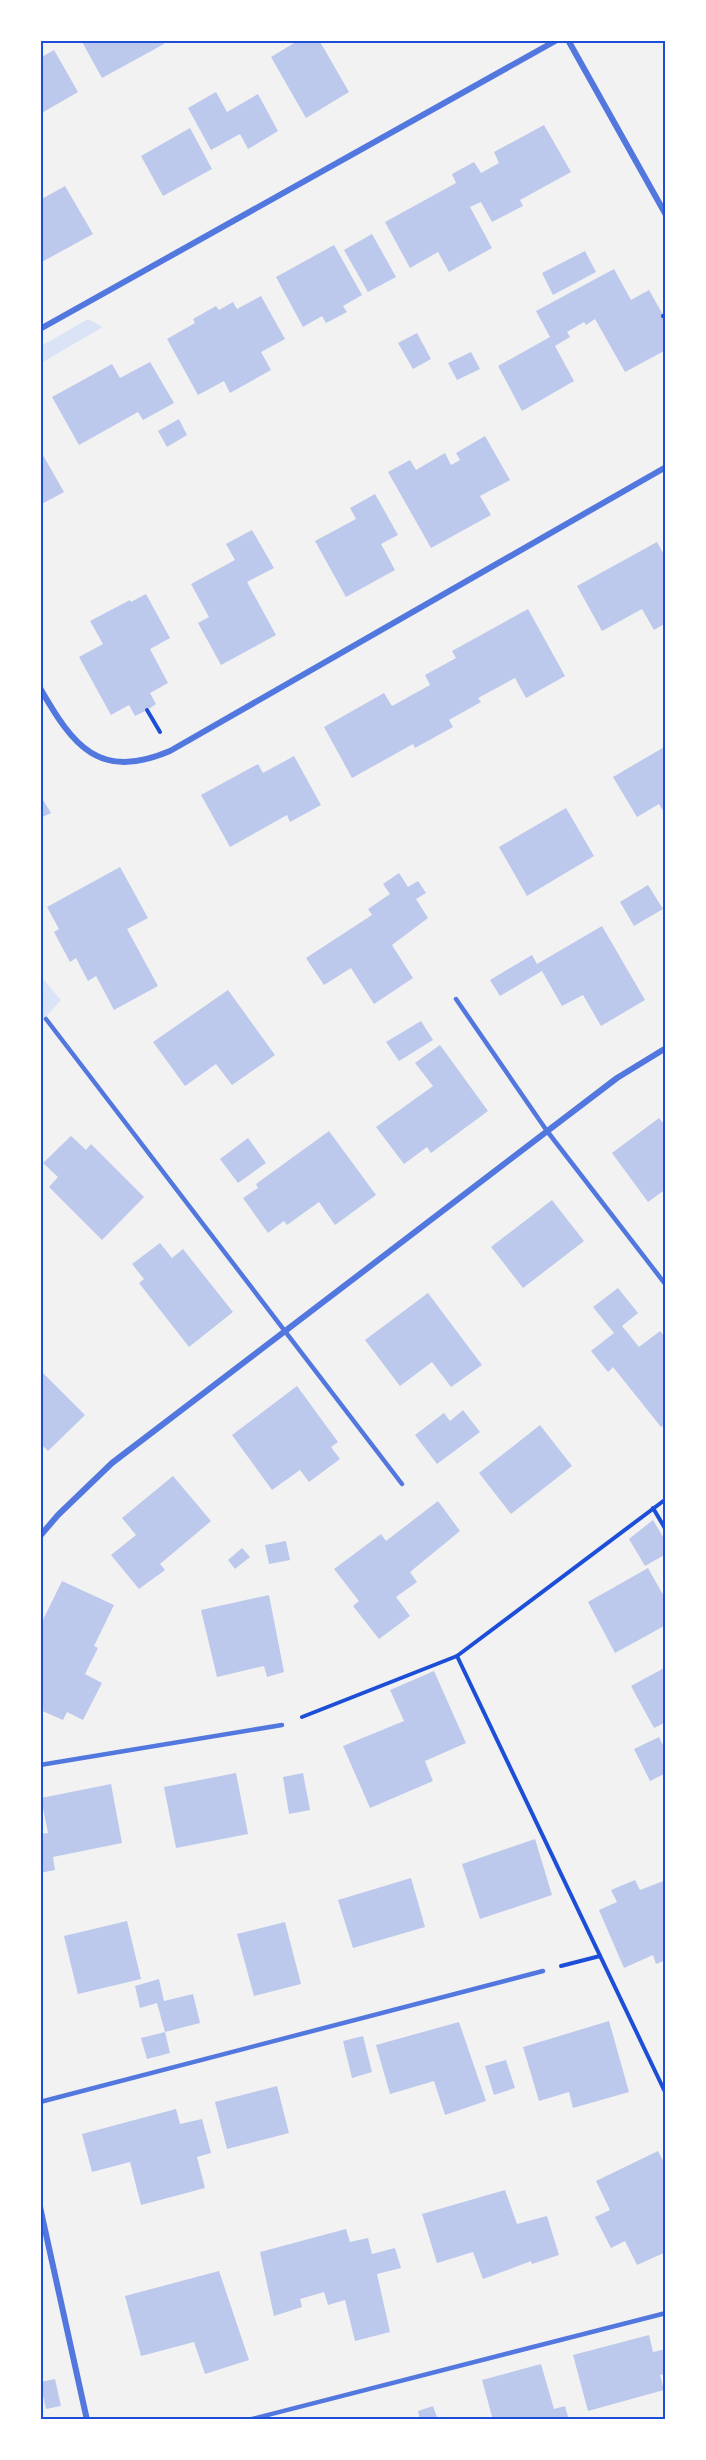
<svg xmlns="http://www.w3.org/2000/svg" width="706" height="2460" viewBox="0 0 706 2460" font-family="Figtree,sans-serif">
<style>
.green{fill:#dbe4f7}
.building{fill:#bdc9ec}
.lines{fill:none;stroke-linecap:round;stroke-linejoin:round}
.path{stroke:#1d4ed8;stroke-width:4}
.service{stroke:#5277de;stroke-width:4.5}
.minor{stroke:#5277de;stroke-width:6}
.neatline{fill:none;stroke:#1d4ed8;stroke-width:2}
</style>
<rect width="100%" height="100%" fill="#f2f2f2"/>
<g class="green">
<polygon points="88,319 103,327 41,363 41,346"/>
<polygon points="40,976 61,1000 41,1022 40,1022"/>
</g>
<g class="building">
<polygon points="81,40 162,40 164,44 102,78"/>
<polygon points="299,40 319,40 349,92 306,118 271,57"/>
<polygon points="54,50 78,92 40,114 40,58"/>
<polygon points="216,92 227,112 258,94 278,131 248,149 240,134 211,150 188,108"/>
<polygon points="544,125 571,172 520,200 523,206 492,222 481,202 470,207 492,248 449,272 438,252 410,268 385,222 456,183 452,174 474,162 481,173 499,163 494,152"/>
<polygon points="190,128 212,169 163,196 141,156"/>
<polygon points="65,186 93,234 40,263 40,200"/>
<polygon points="372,234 396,277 368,292 344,250"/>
<polygon points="334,245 362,295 343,306 347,312 326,323 322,316 303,327 276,277"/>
<polygon points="585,251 596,272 553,295 542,273"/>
<polygon points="614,269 631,300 649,290 666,320 666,350 625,372 595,319 586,325 584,322 567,332 570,337 555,346 574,381 522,411 498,366 550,337 536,311"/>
<polygon points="261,296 285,339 261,352 271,370 230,393 224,381 198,395 167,339 195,323 193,319 216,306 219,310 233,302 237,309"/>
<polygon points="417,333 431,359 413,369 398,343"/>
<polygon points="471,352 480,369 457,380 448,363"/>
<polygon points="150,362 174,403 143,420 138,412 79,445 52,397 112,364 120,378"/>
<polygon points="179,419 187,435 167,447 158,431"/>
<polygon points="485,436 510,480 480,496 491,515 431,548 388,472 410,460 416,470 445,453 451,465 460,460 456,453"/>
<polygon points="40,450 64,492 40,505"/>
<polygon points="375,494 398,535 381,544 395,570 346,597 315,541 356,519 350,508"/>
<polygon points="252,530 274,568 247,582 276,635 221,665 198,623 209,617 191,584 235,560 226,544"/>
<polygon points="657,542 666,558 666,623 654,630 642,609 602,631 577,586"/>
<polygon points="146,594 170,638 150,649 168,683 150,693 156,704 147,710 135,716 129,705 111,715 79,657 103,644 90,621 130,600 131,602"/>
<polygon points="528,609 565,676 526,698 515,678 478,698 481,702 449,720 453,727 415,748 413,744 352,778 324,727 384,693 392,706 430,685 425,675 456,658 452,651"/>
<polygon points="666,746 666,816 659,804 637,817 613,777"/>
<polygon points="294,756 321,805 290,822 287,815 230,847 201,795 258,764 263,773"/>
<polygon points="40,795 51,813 40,818"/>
<polygon points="566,808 594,856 527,896 499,847"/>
<polygon points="120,867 148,918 127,929 158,986 114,1010 96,976 88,981 76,958 70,962 54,932 59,929 47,907"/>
<polygon points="399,873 408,887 418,881 426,893 416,899 428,918 392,945 413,978 374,1004 351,968 324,985 306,958 372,915 368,909 390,894 383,884"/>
<polygon points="648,885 663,909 634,926 620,902"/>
<polygon points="602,926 645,1000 601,1026 583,995 562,1006 542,971 500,996 490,980 532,955 537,964"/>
<polygon points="228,990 275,1055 232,1085 216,1064 185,1086 153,1042"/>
<polygon points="421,1021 433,1040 399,1061 386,1042"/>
<polygon points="440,1045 488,1111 431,1153 427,1147 404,1164 376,1127 433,1086 415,1063"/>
<polygon points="659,1118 666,1126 666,1189 648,1202 612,1153"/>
<polygon points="329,1131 376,1195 335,1225 319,1202 287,1225 284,1221 268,1233 243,1198 258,1188 256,1184"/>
<polygon points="71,1136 86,1150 91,1144 144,1197 102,1240 49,1187 58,1177 43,1163"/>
<polygon points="248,1138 266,1163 238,1183 220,1159"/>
<polygon points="552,1200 584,1241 523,1288 491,1247"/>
<polygon points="160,1243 172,1258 183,1249 233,1312 189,1347 139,1283 144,1279 132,1264"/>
<polygon points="618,1288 638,1313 622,1326 639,1347 660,1331 666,1338 666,1424 661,1427 613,1367 608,1372 591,1351 614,1333 593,1307"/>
<polygon points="428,1293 482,1365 451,1387 432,1362 400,1386 365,1340"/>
<polygon points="40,1370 85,1415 48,1451 40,1443"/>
<polygon points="297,1386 338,1442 331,1447 340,1459 309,1482 300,1470 272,1490 232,1435"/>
<polygon points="463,1410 480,1432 437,1464 415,1435 444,1413 450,1421"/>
<polygon points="540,1425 572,1466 511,1514 479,1473"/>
<polygon points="173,1476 211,1521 160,1564 165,1570 139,1589 111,1555 136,1535 122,1518"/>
<polygon points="438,1501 460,1531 410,1572 417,1582 396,1597 410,1616 379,1639 353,1606 359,1601 334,1569 381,1534 386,1541"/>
<polygon points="653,1520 666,1542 666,1554 645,1566 629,1539"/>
<polygon points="286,1541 290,1560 269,1564 265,1545"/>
<polygon points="242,1548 250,1557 235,1569 228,1560"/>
<polygon points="648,1568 666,1600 666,1625 615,1653 588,1602"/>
<polygon points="62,1581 114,1605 94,1646 98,1648 85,1674 102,1683 83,1720 67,1712 63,1720 40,1710 40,1626"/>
<polygon points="269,1595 284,1672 267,1677 264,1666 217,1677 201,1610"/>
<polygon points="666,1667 666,1722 654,1728 631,1686"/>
<polygon points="434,1671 466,1743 425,1761 433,1781 370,1808 343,1746 404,1721 390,1690"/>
<polygon points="659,1737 666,1751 666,1773 650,1781 634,1749"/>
<polygon points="236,1773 248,1834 176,1848 164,1787"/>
<polygon points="303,1773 310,1810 289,1814 283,1777"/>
<polygon points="111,1784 122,1843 53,1857 55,1870 40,1873 40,1834 48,1833 41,1798"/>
<polygon points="535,1839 552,1895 480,1919 462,1864"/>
<polygon points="411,1878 425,1927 353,1948 338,1900"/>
<polygon points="635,1880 640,1890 666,1880 666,1960 656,1964 653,1955 624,1968 599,1910 617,1902 611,1890"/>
<polygon points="127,1921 141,1979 78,1994 64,1936"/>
<polygon points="285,1922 301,1984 254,1996 237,1934"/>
<polygon points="159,1979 164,2001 193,1994 200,2023 165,2032 170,2053 147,2059 141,2038 165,2032 157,2003 140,2008 135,1986"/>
<polygon points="609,2021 629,2092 573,2108 569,2092 539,2101 523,2047"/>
<polygon points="459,2022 486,2101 445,2115 434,2081 390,2094 376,2045"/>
<polygon points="363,2036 372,2072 352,2078 343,2041"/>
<polygon points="506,2060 515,2088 494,2095 485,2066"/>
<polygon points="277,2086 289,2133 227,2149 215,2102"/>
<polygon points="176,2109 180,2124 202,2119 211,2153 197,2157 205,2188 141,2205 130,2162 92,2172 82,2134"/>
<polygon points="658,2151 666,2166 666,2252 637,2265 625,2241 611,2248 595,2217 610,2210 596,2181"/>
<polygon points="505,2190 517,2224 547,2216 559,2255 532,2264 531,2261 483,2279 473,2252 437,2263 422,2214"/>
<polygon points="346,2229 350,2242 368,2238 372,2254 395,2248 401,2268 377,2274 390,2332 355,2341 345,2300 328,2305 324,2292 300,2299 302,2307 274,2316 260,2252"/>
<polygon points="219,2271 249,2360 205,2374 194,2342 141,2356 125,2296"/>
<polygon points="649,2335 653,2352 666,2349 666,2374 660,2375 664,2390 588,2411 573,2355"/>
<polygon points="541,2364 554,2409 565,2406 569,2420 493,2420 482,2380"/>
<polygon points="55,2379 61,2406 46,2409 40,2382"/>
<polygon points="433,2406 438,2420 420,2420 418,2411"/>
</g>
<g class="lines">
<g class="path">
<polyline points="663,316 666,315"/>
<polyline points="147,710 160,732"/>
<polyline points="653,1508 666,1530"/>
<polyline points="457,1656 666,2094"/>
<polyline points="302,1717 457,1656 666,1499"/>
<polyline points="561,1966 600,1956"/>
</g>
<g class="service">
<polyline points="456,999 547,1131 666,1285"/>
<polyline points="46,1019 402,1484"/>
<polyline points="40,1765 282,1725"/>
<polyline points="40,2102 543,1971"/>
<polyline points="248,2420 666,2313"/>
</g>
<g class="minor">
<polyline points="568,40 666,215"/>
<polyline points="40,329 557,40"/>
<path d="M40,688C73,746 99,781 170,751L666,467"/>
<polyline points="40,1536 58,1515 112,1463 617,1078 666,1048"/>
<polyline points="40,2207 87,2420"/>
</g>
</g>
<rect width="706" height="2460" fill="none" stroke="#ffffff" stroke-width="84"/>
<rect x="42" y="42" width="622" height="2376" class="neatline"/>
</svg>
